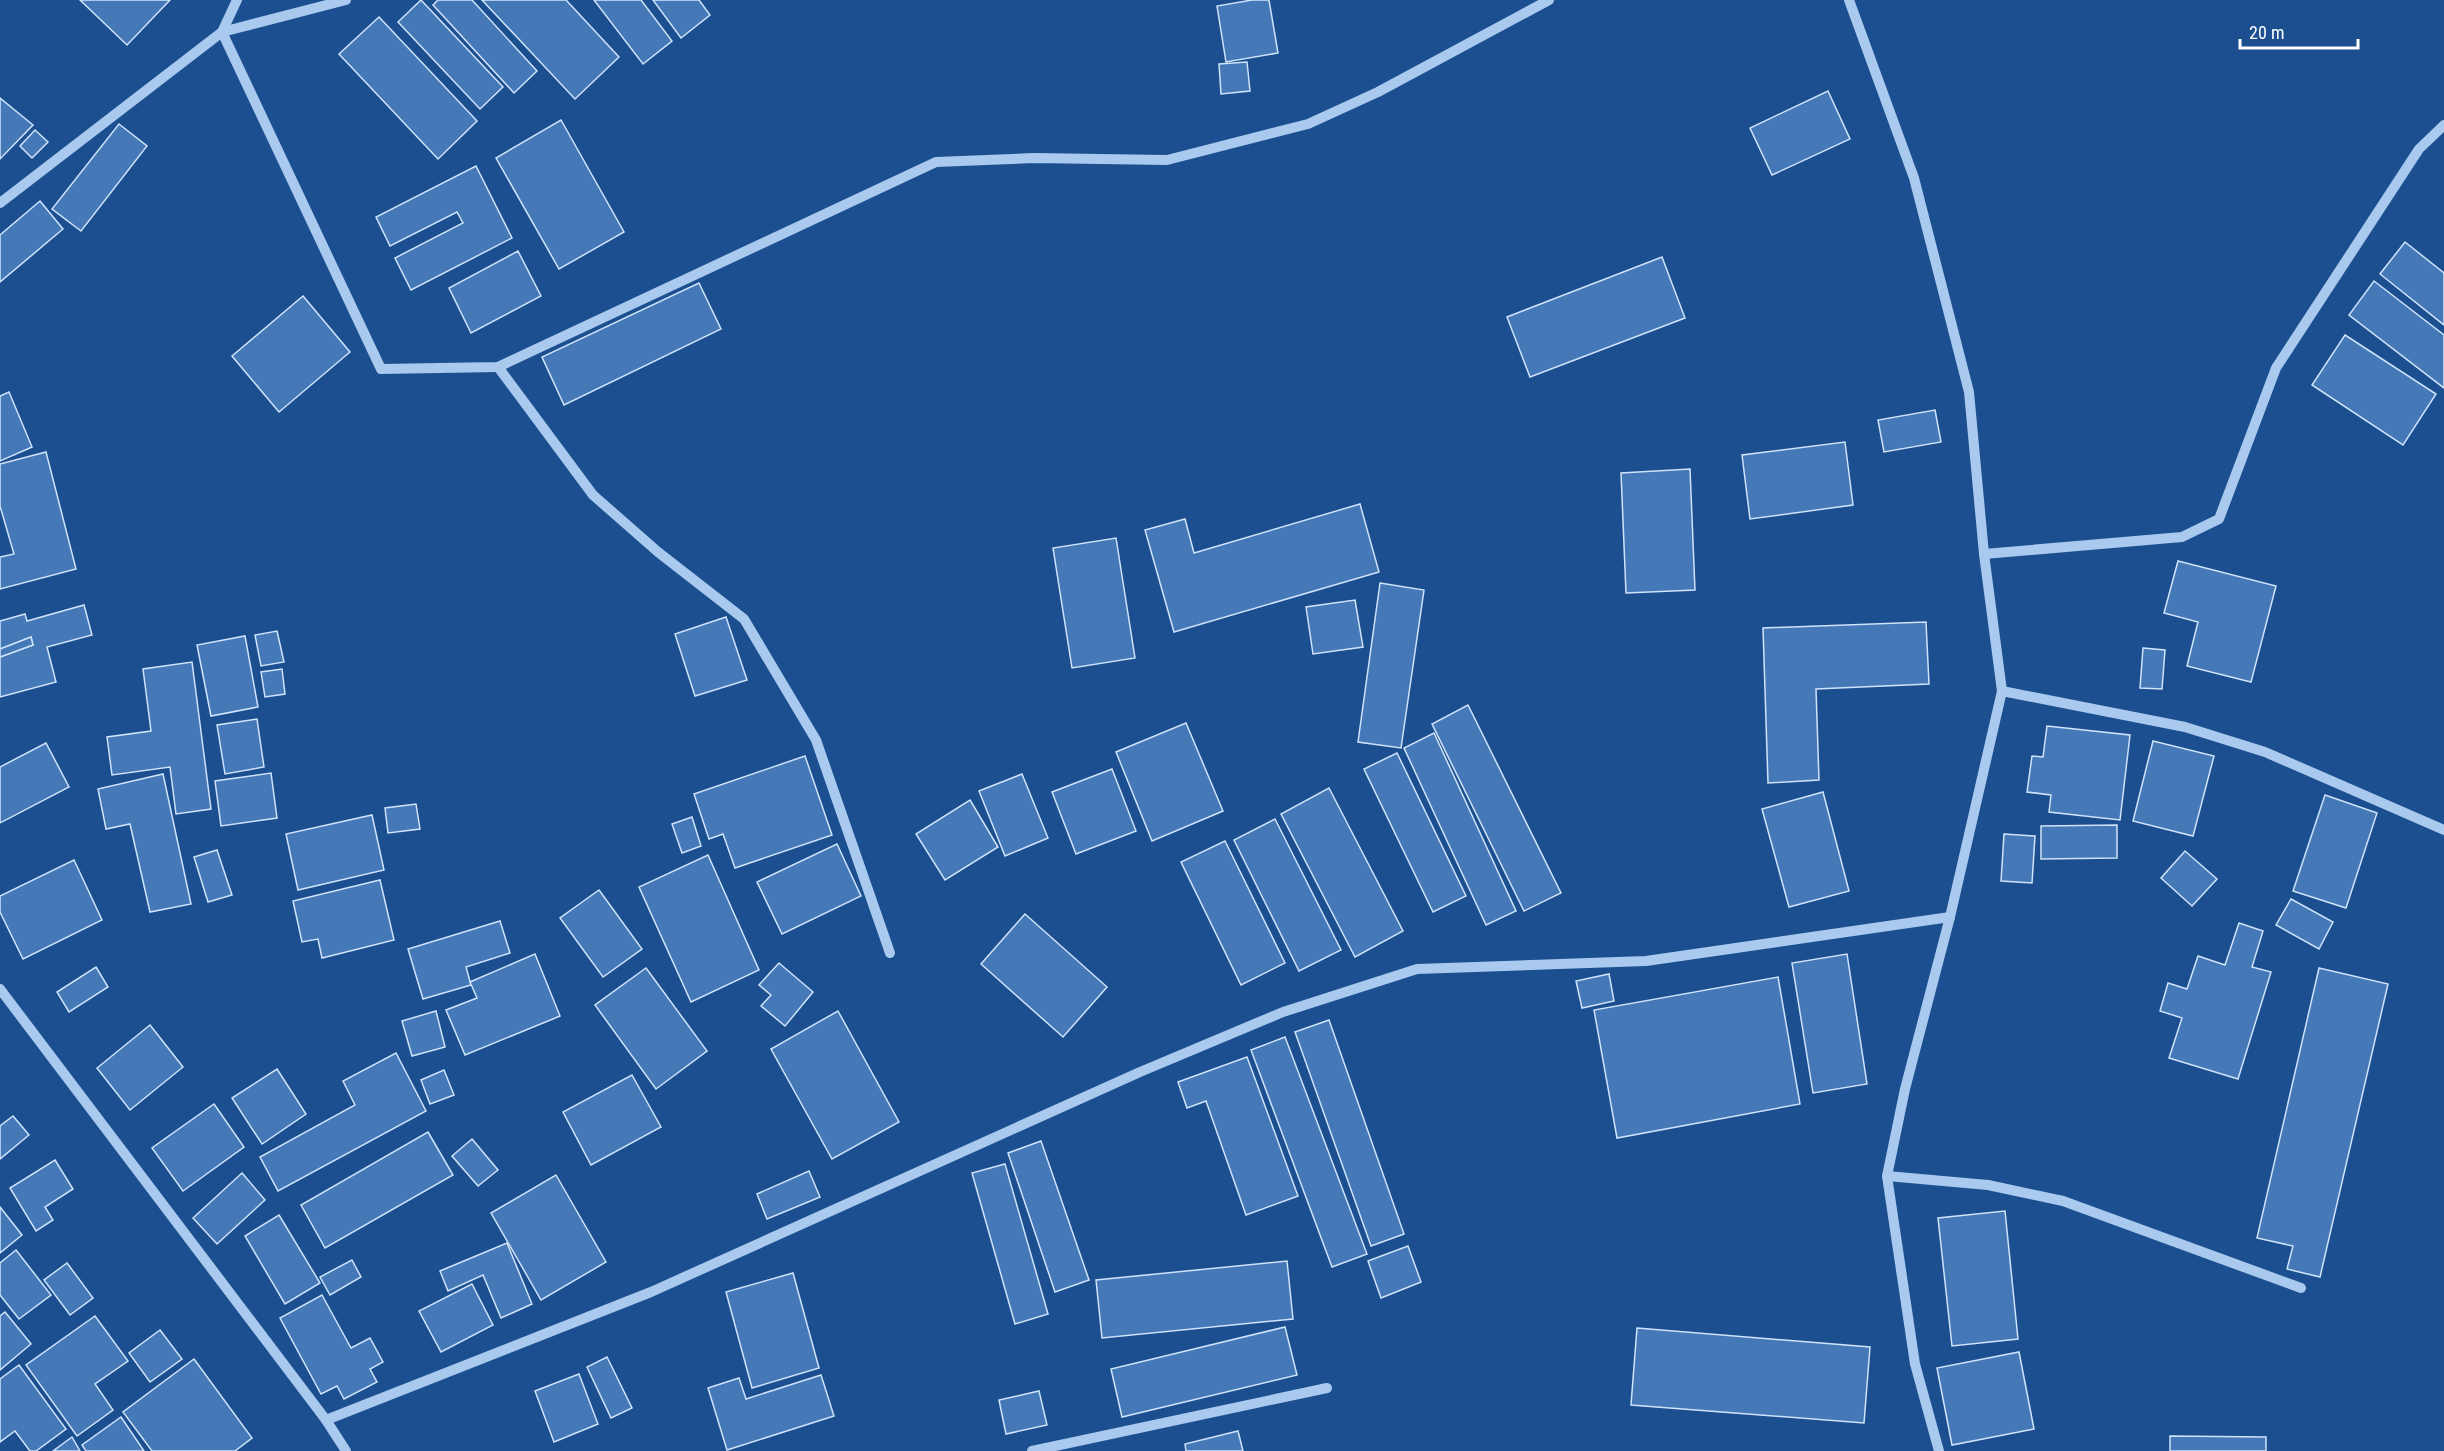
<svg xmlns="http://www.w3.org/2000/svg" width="2444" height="1451" viewBox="0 0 2444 1451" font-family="'Roboto Condensed',sans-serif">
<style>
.building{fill:#4478b7;stroke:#cfe3fa;stroke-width:1.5}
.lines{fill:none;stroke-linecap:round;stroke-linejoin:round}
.minor{stroke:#a9c9ee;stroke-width:10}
</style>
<rect width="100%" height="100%" fill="#1b4f8f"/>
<g class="building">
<polygon points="80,0 170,0 127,45"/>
<polygon points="421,0 503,87 480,109 398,22"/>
<polygon points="438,0 472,0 537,71 514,93 433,5"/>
<polygon points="482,0 566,0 619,57 575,99"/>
<polygon points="594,0 641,0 672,41 643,64"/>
<polygon points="653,0 699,0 710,15 681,38"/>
<polygon points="1252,0 1269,0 1278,53 1226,62 1217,6"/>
<polygon points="379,17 477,121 438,159 339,54"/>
<polygon points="1247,62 1250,91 1221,94 1219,64"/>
<polygon points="1828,91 1850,139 1772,175 1750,128"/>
<polygon points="0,98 33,125 0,159"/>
<polygon points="561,120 624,232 559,269 496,158"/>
<polygon points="119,124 147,146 81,231 52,209"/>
<polygon points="35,130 48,142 32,158 20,146"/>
<polygon points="476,166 512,238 411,290 395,258 463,223 457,212 390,246 376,217"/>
<polygon points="40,201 63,229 0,282 0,235"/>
<polygon points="2405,242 2444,273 2444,325 2380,274"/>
<polygon points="518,251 541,296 471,333 449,288"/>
<polygon points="1662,257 1685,318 1530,377 1507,317"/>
<polygon points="2374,281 2444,335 2444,388 2349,315"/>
<polygon points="699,283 721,329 564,405 542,357"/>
<polygon points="303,296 350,352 279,412 232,356"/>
<polygon points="2345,335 2436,394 2403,445 2312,385"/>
<polygon points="9,392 32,447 0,461 0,396"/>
<polygon points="1935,410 1941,442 1884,452 1878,420"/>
<polygon points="1845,442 1853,505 1750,519 1742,455"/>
<polygon points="46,452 76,569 0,589 0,557 14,554 0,506 0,464"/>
<polygon points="1690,469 1695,590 1626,593 1621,473"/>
<polygon points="1360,504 1379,572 1174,632 1145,530 1185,519 1194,553"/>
<polygon points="1116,538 1135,658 1072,668 1053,548"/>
<polygon points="2178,561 2276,586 2251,682 2187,666 2198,622 2164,613"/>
<polygon points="1380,583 1424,590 1401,748 1358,742"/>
<polygon points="1355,600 1363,647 1313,654 1306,607"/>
<polygon points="84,605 92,635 47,647 56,682 0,697 0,657 33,645 31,637 0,649 0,621 25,614 27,621"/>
<polygon points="726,617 747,680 695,696 675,634"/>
<polygon points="1926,622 1929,684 1816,689 1819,780 1768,783 1763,628"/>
<polygon points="277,631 284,662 261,666 255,635"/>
<polygon points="245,636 258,707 211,716 197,645"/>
<polygon points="31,637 33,645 0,657 0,649"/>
<polygon points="2143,648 2165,650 2162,689 2140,688"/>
<polygon points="192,662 211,809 176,814 170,767 112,775 107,737 151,731 143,669"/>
<polygon points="282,669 285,694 265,697 261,672"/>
<polygon points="1468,705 1561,893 1524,911 1432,724"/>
<polygon points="257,719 264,767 225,774 217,725"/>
<polygon points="1186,723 1223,811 1152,841 1116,752"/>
<polygon points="2047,726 2130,735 2120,820 2049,812 2051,795 2027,792 2032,756 2043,757"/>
<polygon points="1434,733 1516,911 1486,925 1404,748"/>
<polygon points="2153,741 2214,756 2193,836 2133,821"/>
<polygon points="46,743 69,787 0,823 0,767"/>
<polygon points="1397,753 1466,896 1433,912 1364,769"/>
<polygon points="805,756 832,835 735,868 723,834 709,839 694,794"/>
<polygon points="1112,769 1136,831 1076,854 1052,792"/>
<polygon points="271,773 277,818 221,826 215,781"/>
<polygon points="163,774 191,904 150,912 130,824 106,829 98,789"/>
<polygon points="1022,774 1048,838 1005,856 979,791"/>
<polygon points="1329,788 1403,931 1355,957 1281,814"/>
<polygon points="1823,792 1849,891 1789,907 1762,809"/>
<polygon points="2325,795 2377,813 2346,908 2293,891"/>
<polygon points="970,800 998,847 945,880 916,834"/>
<polygon points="416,804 420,829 388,833 385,808"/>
<polygon points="372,815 384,870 298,890 286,834"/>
<polygon points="692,817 701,846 682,853 672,824"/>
<polygon points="1275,819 1341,950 1299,971 1234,840"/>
<polygon points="2117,825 2117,858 2041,859 2041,826"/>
<polygon points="2004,834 2035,836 2032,883 2001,881"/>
<polygon points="1225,841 1285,963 1241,985 1181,862"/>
<polygon points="837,844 861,896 782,934 757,882"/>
<polygon points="217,850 232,895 208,902 194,857"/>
<polygon points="2185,851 2217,879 2192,906 2161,878"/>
<polygon points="708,855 759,970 691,1002 639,887"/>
<polygon points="74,860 102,920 23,959 0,912 0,896"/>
<polygon points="380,880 394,940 322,958 318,939 302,942 293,901"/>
<polygon points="599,890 642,949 603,977 560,918"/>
<polygon points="2291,899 2333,922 2319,949 2276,925"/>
<polygon points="1025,914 1107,987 1063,1037 981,964"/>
<polygon points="500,921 510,953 466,967 471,985 423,999 408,949"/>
<polygon points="2239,923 2263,931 2252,967 2271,972 2238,1079 2169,1058 2182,1018 2160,1011 2168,983 2187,989 2198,956 2225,965"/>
<polygon points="535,954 560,1016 465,1055 446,1010 477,998 470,982"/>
<polygon points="1847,954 1867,1084 1813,1093 1792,963"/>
<polygon points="779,963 813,992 785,1026 761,1006 771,995 759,985"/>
<polygon points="96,967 108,987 69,1012 57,992"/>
<polygon points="646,968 707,1051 656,1089 595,1005"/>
<polygon points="2319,968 2388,984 2320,1277 2287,1269 2293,1246 2257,1238"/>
<polygon points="1609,974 1614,1001 1582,1008 1576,981"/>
<polygon points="1778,977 1800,1104 1617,1138 1594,1010"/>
<polygon points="436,1011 445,1047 412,1056 402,1021"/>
<polygon points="838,1011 899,1122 832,1159 771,1049"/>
<polygon points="1329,1020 1404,1234 1371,1246 1295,1032"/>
<polygon points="150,1025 183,1067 130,1110 97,1068"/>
<polygon points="1285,1037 1367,1254 1332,1267 1251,1050"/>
<polygon points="396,1053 426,1111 278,1191 260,1157 355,1105 343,1081"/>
<polygon points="1247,1057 1298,1196 1246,1215 1206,1101 1187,1108 1178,1082"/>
<polygon points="277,1069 306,1114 262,1144 232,1098"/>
<polygon points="444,1070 454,1095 430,1104 421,1080"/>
<polygon points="632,1075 661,1127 591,1165 563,1112"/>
<polygon points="214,1104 244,1147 183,1191 152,1148"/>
<polygon points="13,1116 29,1135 0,1159 0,1126"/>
<polygon points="428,1132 453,1175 325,1248 301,1205"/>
<polygon points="472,1139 498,1170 478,1186 452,1156"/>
<polygon points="1041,1141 1089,1280 1055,1292 1008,1153"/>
<polygon points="55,1160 73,1189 45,1207 53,1220 36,1231 10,1188"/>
<polygon points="1005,1164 1048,1314 1015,1324 972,1173"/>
<polygon points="809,1171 820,1197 767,1219 757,1194"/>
<polygon points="242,1173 265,1200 217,1244 193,1218"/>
<polygon points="556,1175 606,1262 541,1300 491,1213"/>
<polygon points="0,1207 22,1235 0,1253"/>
<polygon points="2005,1211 2018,1339 1952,1346 1938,1218"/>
<polygon points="279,1215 320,1283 285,1304 245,1236"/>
<polygon points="507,1243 532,1304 501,1318 483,1275 448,1291 440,1271"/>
<polygon points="1408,1246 1421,1282 1381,1298 1368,1261"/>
<polygon points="16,1250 51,1295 19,1319 0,1295 0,1263"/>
<polygon points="352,1260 361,1277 330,1295 320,1277"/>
<polygon points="1287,1261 1293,1319 1102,1338 1096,1280"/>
<polygon points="67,1263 93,1298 70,1315 44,1280"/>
<polygon points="793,1273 819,1368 752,1388 726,1292"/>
<polygon points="472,1284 493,1325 441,1352 419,1311"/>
<polygon points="322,1295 351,1348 370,1338 383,1362 370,1369 377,1382 344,1399 337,1386 321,1394 280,1318"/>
<polygon points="5,1312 31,1344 0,1370 0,1316"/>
<polygon points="95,1316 128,1361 95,1384 113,1410 77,1436 26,1365"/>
<polygon points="1285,1327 1297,1375 1122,1417 1111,1369"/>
<polygon points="1637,1328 1870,1347 1864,1423 1631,1405"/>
<polygon points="160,1330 182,1359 150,1382 129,1353"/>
<polygon points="2019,1352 2034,1429 1952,1445 1937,1368"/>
<polygon points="607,1357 632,1408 611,1418 587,1367"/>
<polygon points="194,1359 252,1438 235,1451 152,1451 123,1412"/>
<polygon points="19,1365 66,1429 36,1451 30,1451 15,1431 0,1442 0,1379"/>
<polygon points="579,1374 598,1424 554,1442 535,1391"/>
<polygon points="821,1375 834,1416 727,1450 708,1388 739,1378 746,1399"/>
<polygon points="1039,1391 1047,1425 1006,1434 999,1400"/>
<polygon points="121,1417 144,1451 86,1451 82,1445"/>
<polygon points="1238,1431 1243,1451 1186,1451 1185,1444"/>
<polygon points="2170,1436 2266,1437 2266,1451 2170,1451"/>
<polygon points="72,1437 80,1451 53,1451"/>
</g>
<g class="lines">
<g class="minor">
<polyline points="237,0 222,32 381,369 498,367 936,162 1034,158 1167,160 1308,124 1378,92 1549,0"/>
<polyline points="1849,0 1914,178 1969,392 1984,554 2002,691 1950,917 1905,1089 1887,1176 1915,1364 1939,1451"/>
<polyline points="0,203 222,32 346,0"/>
<polyline points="498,367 593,495 658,552 744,619 816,740 890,953"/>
<polyline points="1984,554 2182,537 2219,519 2276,368 2419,149 2444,125"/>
<polyline points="2002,691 2185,727 2265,752 2444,830"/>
<polyline points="0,989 326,1420 346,1451"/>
<polyline points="1887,1176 1988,1185 2063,1201 2301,1288"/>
<polyline points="326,1420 651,1292 1140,1072 1283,1012 1417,969 1646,961 1950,917"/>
<polyline points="1032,1451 1327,1388"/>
</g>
</g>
<path d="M2240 39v9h118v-9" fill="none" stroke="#ffffff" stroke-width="3"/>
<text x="2249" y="39" font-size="18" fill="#ffffff" stroke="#1b4f8f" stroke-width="4.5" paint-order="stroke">20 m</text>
</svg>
